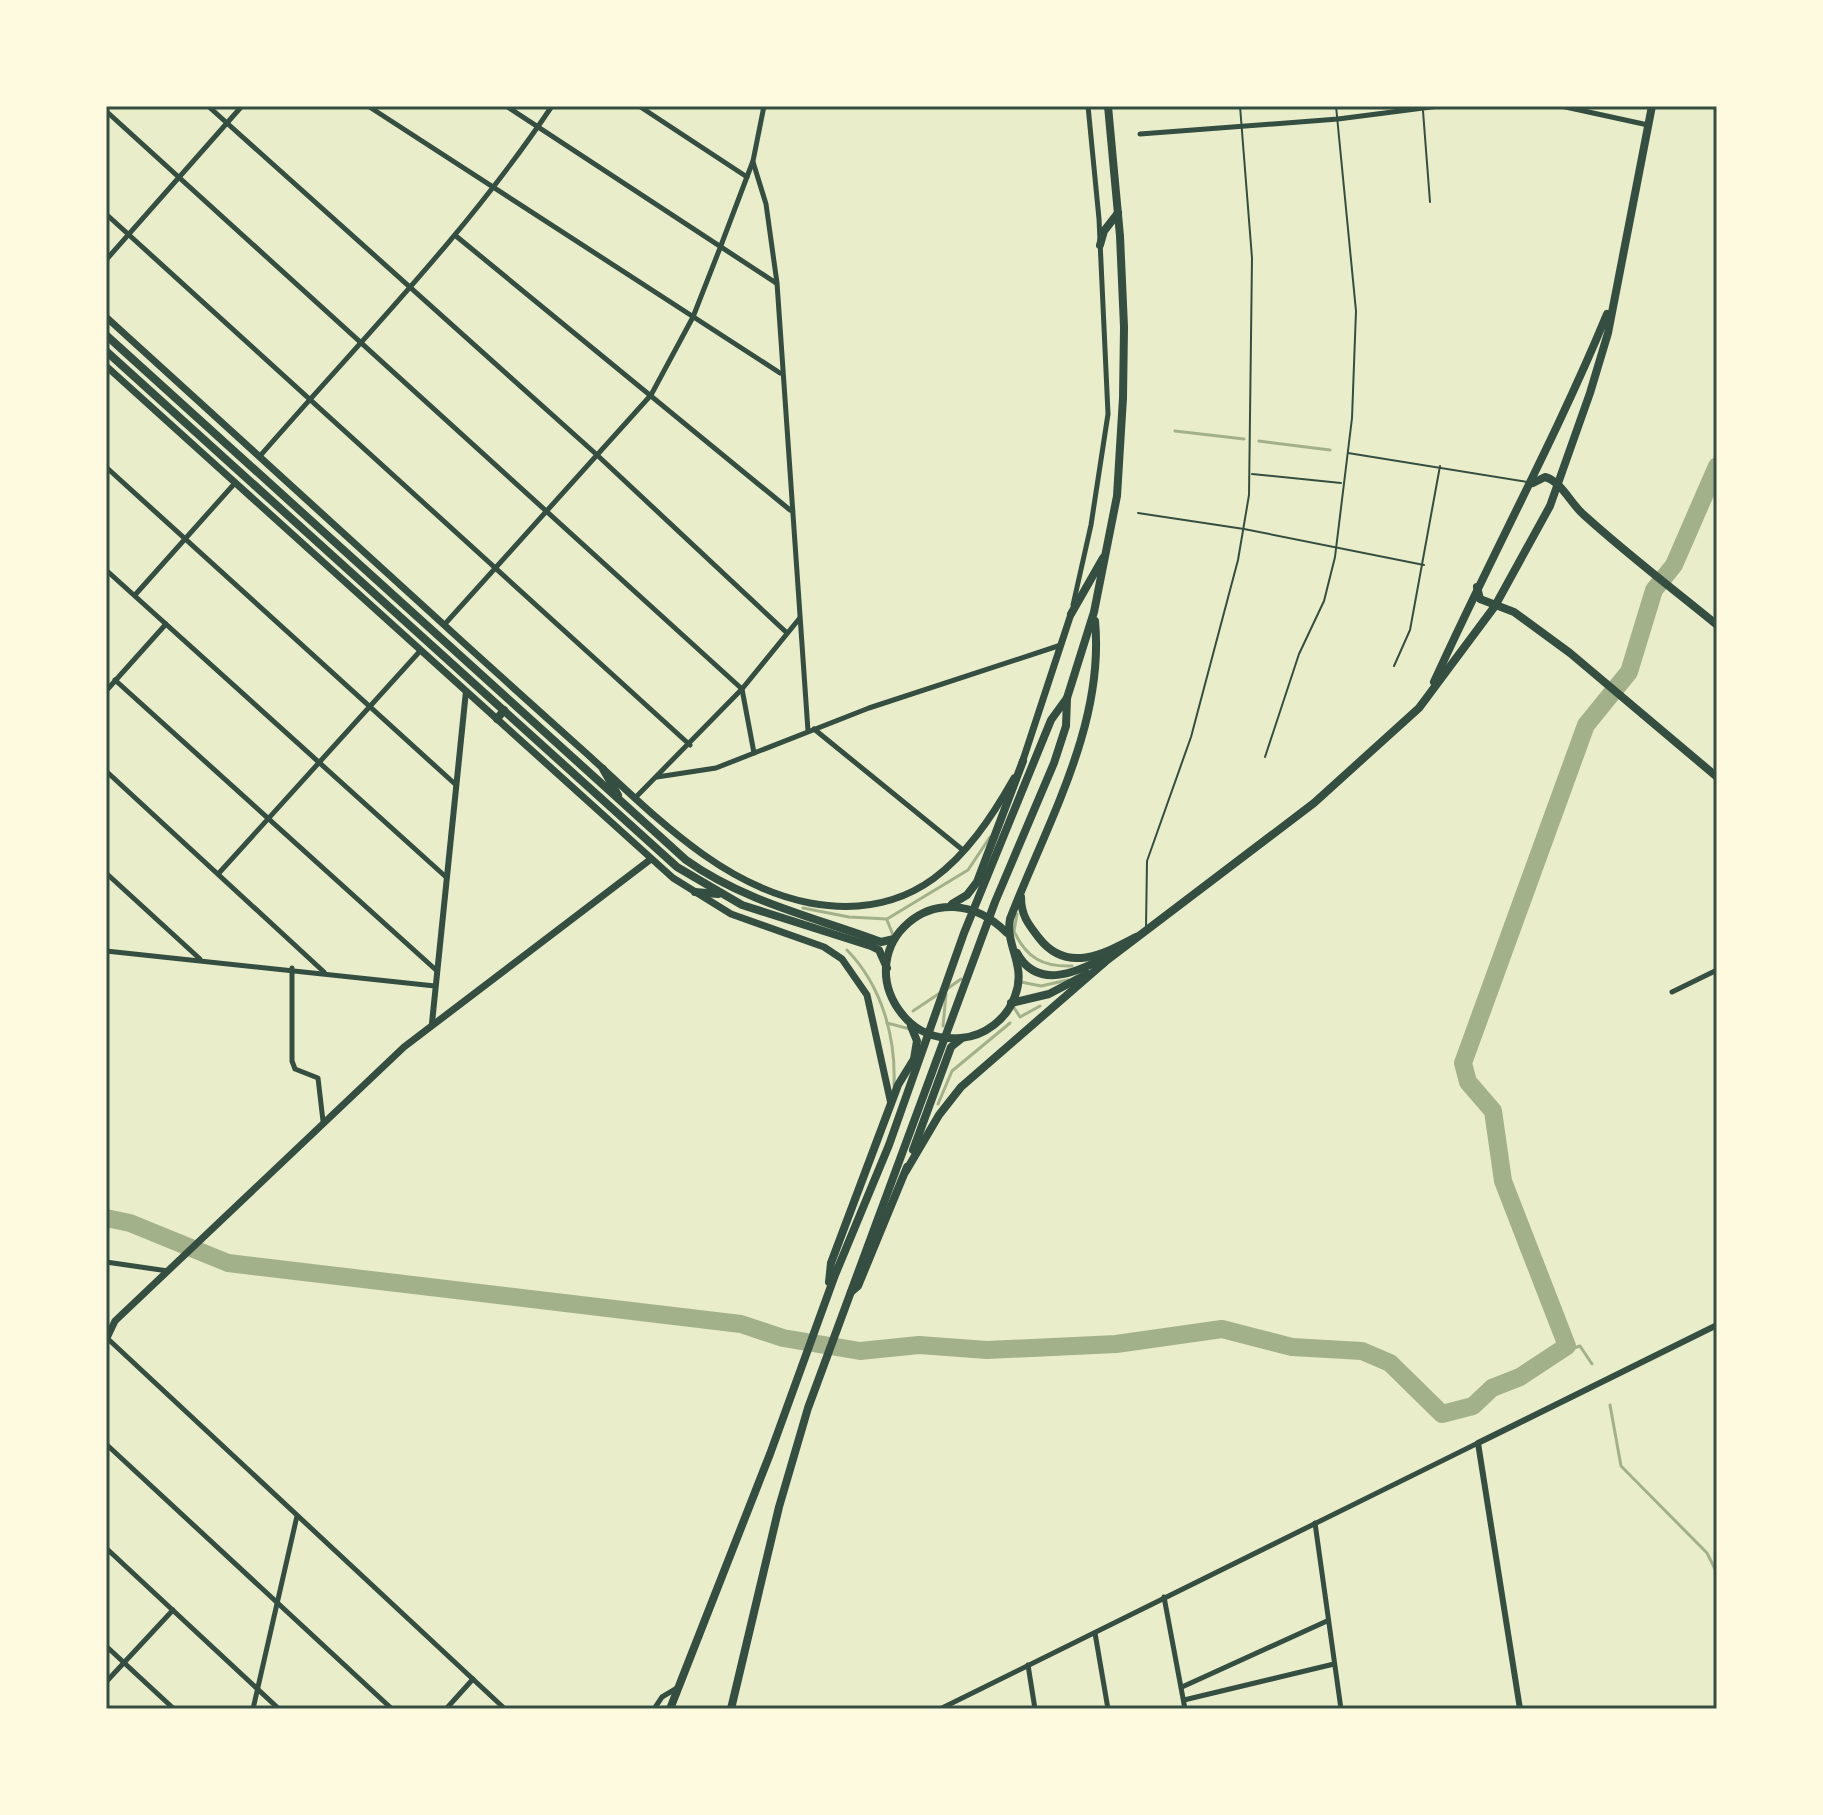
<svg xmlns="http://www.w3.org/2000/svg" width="1823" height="1815" viewBox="0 0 1823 1815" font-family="Signika,sans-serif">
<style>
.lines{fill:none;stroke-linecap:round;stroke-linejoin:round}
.stream{stroke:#a3b18a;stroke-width:3}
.river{stroke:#a3b18a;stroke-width:18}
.service{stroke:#344e41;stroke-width:2}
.minor{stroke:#344e41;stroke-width:5}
.tertiary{stroke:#344e41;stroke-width:6}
.secondary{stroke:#344e41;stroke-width:7}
.primary{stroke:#344e41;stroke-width:8}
.trunk{stroke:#344e41;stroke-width:8}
.neatline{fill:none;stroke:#344e41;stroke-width:3}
</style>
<rect width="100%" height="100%" fill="#e9edc9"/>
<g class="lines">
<g class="stream">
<polyline points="1175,431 1244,439"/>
<polyline points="1259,441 1330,450"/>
<polyline points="803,908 849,917 887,919 968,870 990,837"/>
<path d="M1017,914L1014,931C1026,958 1043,967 1072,966"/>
<polyline points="887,920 893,935"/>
<path d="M847,950C882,986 896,1037 894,1086"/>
<polyline points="1021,982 1041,986 1068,980"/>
<polyline points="947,989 961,979"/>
<polyline points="1013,1006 1020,1017 1040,1006"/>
<polyline points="913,1011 940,993"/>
<polyline points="887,1023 910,1029"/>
<polyline points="943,1026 946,994"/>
<polyline points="938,1104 952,1071 1010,1023"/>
<polyline points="1567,1346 1571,1349 1580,1346 1592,1364"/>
<polyline points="1610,1405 1621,1466 1707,1553 1717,1573"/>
</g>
<polyline class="river" points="106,1218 130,1223 228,1263 741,1324 783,1338 860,1351 919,1345 987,1350 1116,1344 1222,1329 1292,1347 1362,1351 1390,1363 1442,1414 1473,1406 1492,1388 1520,1377 1567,1346 1503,1181 1493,1111 1468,1082 1463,1063 1586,725 1629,672 1654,590 1674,565 1717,466"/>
<g class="service">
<polyline points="1423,111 1430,202"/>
<polyline points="1348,453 1527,482"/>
<polyline points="1252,474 1341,483"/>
<polyline points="1138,513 1244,529 1424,565"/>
<polyline points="1394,666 1410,630 1440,466"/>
<polyline points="1265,757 1299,654 1324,601 1335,557 1352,418 1356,311 1336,106"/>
<polyline points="1146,928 1147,861 1191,737 1238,560 1249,495 1252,258 1240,106"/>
</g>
<g class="minor">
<polyline points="208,106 596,454 787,633"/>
<polyline points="368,106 780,373"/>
<polyline points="506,106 776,283"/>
<polyline points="639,106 747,177"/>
<polyline points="1561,106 1648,125"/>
<polyline points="106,111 742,689 754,753"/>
<polyline points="1140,134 1338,119 1439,106"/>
<polyline points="753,162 766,204 777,283 808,731"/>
<polyline points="106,214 690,745"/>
<polyline points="456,236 790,510"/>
<polyline points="106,260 242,106"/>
<path d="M260,456C360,341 467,233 552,106"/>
<polyline points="106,467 455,784"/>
<polyline points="106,570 446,877"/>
<polyline points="135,595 235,483"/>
<polyline points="1073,605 1091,525 1108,414 1099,219 1088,106"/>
<polyline points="444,625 651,395 693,317 720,248 753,161 764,106"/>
<polyline points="115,680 436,970"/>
<polyline points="106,691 166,624"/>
<polyline points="814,729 964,851"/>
<polyline points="106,771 324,972"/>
<polyline points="657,777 716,768 869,708 1061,645"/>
<polyline points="636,797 742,689 799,619"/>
<polyline points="106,873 200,959"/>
<polyline points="219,873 421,650"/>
<polyline points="106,951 435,986"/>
<polyline points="292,968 292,1061 295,1069 318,1078 323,1121"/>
<polyline points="1672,992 1717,970"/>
<polyline points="106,1262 168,1271"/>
<polyline points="107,1338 505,1709"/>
<polyline points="106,1444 392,1709"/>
<polyline points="1315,1523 1341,1709"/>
<polyline points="106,1548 279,1709"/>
<polyline points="1164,1597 1185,1709"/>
<polyline points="1095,1633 1108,1709"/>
<polyline points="106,1646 174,1709"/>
<polyline points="1028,1665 1035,1709"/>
<polyline points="106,1682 173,1610"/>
<polyline points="1182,1687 1327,1621"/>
<polyline points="1184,1700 1334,1664"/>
<polyline points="253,1709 297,1516"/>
<polyline points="446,1709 473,1679"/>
<polyline points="654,1709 662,1697 677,1688"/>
<polyline points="940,1709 1478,1443"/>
</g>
<g class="tertiary">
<polyline points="432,1023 466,691"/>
<polyline points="1520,1709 1478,1443 1717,1325"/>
</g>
<g class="secondary">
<path d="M106,317C218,419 330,521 442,623C490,667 538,710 586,753C651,812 720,886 810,903C914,922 967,861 1014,778"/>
<polyline points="106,366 673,878 731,914 824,947 842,959 867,995 891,1104"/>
<polyline points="1022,763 1071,614"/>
<polyline points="106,1340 115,1321 404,1047 651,859"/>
</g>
<g class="primary">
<path d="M1533,483L1545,477C1561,481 1571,504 1584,515C1627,554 1673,589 1717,625"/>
<polyline points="1477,587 1480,599 1514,612 1570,653 1717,777"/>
<path d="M1434,682C1490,558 1555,440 1607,314"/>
<path d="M1017,953C1037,990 1076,973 1106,957"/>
<polyline points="1102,964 1314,803 1419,708 1495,606 1550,506 1590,393 1608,333 1652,106"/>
<polyline points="1011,1003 1049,994 1087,974"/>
</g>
<g class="trunk">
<polyline points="1100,245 1104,231 1118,213"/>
<path d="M106,335L686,860C745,902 814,917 881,942L894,939"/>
<polyline points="106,351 677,867 742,905 871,946 879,950 887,968"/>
<polyline points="1071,614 1103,558"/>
<polyline points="497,719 504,710"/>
<polyline points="603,769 618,795"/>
<polyline points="695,892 718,894"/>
<path d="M1021,897C1021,915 1028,924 1039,938C1067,974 1104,954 1136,937"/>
<polyline points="952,904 967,895 977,882 1023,761"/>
<path d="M1007,933C938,864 849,947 902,1014C916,1032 937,1040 961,1038C985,1036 1007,1019 1015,996C1027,965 1005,946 1010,919C1046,825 1105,725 1095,621"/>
<polyline points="913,1150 951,1047 961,1039"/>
<polyline points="906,1171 939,1115 961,1087 1105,962"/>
<polyline points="829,1282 831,1263 898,1085 914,1059 917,1041 911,1026"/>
<polyline points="851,1292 858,1286 907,1167"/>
<polyline points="670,1709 770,1454 835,1275 889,1145 964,933 1051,720 1067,698"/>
<polyline points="731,1709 779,1507 808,1408 995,902 1054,763 1066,726 1067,698 1094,612 1117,496 1123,398 1124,327 1120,236 1108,106"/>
</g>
</g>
<rect width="1823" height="1815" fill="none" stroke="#fefae0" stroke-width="216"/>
<rect x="108" y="108" width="1607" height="1599" class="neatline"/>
</svg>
